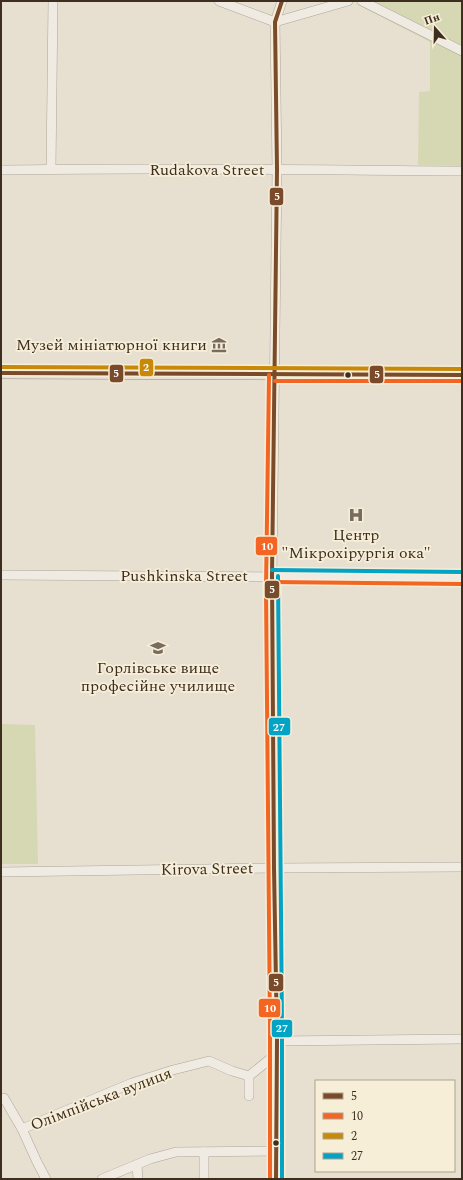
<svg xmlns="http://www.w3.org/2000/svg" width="463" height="1180" viewBox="0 0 463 1180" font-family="Spectral,serif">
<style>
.green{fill:#d6d7b3}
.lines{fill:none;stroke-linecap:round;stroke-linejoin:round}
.minor-casing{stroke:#ada599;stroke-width:10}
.major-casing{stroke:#928b80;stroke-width:12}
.minor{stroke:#efebe3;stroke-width:9}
.major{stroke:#e6e1d4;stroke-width:11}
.bus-1-casing{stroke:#f7eed8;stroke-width:7}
.bus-2-casing{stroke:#f7eed8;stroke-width:7}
.bus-3-casing{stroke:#f7eed8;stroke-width:7}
.bus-4-casing{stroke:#f7eed8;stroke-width:7}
.bus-1{stroke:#7a4b2a;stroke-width:4}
.bus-2{stroke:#f26522;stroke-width:4}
.bus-3{stroke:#c88808;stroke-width:4}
.bus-4{stroke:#03a3c5;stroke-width:4}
.bus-dot{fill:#3d2e20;stroke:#f7eed8;stroke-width:1.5}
.labels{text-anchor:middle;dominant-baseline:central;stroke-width:3.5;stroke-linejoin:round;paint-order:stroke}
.street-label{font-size:16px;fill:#3d2e20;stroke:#f7eed8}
.poi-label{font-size:16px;fill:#3d2e20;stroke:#f7eed8}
.line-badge{stroke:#f7eed8;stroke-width:1.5}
.badge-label{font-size:11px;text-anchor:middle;font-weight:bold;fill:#fff}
</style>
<rect width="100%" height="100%" fill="#e7e0d1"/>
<g class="green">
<polygon points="367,1 462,1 462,166 418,165 419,92 430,91 430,42 356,4"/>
<polygon points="1,724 35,725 38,864 1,864"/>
</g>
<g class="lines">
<g class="minor-casing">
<g id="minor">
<polyline points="219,1 275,22 348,1"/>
<polyline points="362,1 462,51"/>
<polyline points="51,169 53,1"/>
<path d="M1,170C155,167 308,170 462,171"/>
<polyline points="1,575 462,578"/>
<polyline points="1,872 274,868 462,867"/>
<polyline points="277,1041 462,1039"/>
<polyline points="249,1096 249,1076 270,1059 277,1052"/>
<polyline points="4,1098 22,1129 37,1162 46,1179"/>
<polyline points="22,1129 132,1083 173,1070 209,1061 232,1071 249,1076"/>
<polyline points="137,1165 138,1179"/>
<polyline points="102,1179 150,1159 176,1152 276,1151"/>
<polyline points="204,1179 204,1152"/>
<polyline points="276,1179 277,1041 274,868 272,576 277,170 275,22 282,1"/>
</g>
</g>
<g class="major-casing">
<polyline id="major" points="1,373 462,375"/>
</g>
<use href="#minor" class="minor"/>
<use href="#major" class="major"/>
<g class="bus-1-casing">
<g id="bus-1">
<polyline points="1,373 462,375"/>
<polyline points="276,1179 277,1041 274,868 272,576 277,170 275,22 282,1"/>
</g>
</g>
<g class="bus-2-casing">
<g id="bus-2">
<polyline points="269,375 266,589 270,1031 270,1179"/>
<polyline points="275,381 462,381"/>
<polyline points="272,582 462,584"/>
</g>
</g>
<g class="bus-3-casing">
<polyline id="bus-3" points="1,367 462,369"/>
</g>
<g class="bus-4-casing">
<g id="bus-4">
<polyline points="272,570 462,572"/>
<polyline points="278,576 282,1028 282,1179"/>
</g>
</g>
<use href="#bus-1" class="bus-1"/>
<use href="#bus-2" class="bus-2"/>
<use href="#bus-3" class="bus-3"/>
<use href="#bus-4" class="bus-4"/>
</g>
<defs>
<g id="museum-bare" transform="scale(1.2)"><path d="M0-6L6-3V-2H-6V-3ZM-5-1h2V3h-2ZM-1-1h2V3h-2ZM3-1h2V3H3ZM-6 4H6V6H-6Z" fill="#786c5e" stroke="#f7eed8" stroke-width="2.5" paint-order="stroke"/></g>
<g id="hospital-bare" transform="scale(1.2)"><path d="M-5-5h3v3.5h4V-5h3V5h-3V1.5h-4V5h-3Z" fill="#786c5e" stroke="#f7eed8" stroke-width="2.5" paint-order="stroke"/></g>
<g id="university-bare" transform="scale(1.2)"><path d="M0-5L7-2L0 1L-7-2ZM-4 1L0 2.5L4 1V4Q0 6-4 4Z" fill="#786c5e" stroke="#f7eed8" stroke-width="2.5" paint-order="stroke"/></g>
</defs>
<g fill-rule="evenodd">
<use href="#museum-bare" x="219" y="345"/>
<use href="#hospital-bare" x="356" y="515"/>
<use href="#university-bare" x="158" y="648"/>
</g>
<g class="bus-dot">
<circle cx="348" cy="375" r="3.5"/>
<circle cx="276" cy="1143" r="3.5"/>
</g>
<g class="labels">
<g class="street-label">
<text x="207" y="170">Rudakova Street</text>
<text x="184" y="576">Pushkinska Street</text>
<text transform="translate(207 869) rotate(-1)">Kirova Street</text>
<text transform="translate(101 1099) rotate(-21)">Олімпійська вулиця</text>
</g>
<g class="poi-label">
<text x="207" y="345" text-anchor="end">Музей мініатюрної книги</text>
<text x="356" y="535">Центр<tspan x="356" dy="18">"Мікрохірургія ока"</tspan></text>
<text x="158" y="668">Горлівське вище<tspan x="158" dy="18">професійне училище</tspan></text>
</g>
</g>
<g class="line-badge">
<rect x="269" y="187" width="15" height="19" rx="4" fill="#7a4b2a"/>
<rect x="139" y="358" width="15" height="19" rx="4" fill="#c88808"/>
<rect x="109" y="364" width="15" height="19" rx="4" fill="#7a4b2a"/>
<rect x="369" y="365" width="15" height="19" rx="4" fill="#7a4b2a"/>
<rect x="255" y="536" width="23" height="20" rx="4" fill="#f26522"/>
<rect x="264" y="580" width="16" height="19" rx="4" fill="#7a4b2a"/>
<rect x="268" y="717" width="23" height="19" rx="4" fill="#03a3c5"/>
<rect x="268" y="973" width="16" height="19" rx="4" fill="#7a4b2a"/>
<rect x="258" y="998" width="23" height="20" rx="4" fill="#f26522"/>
<rect x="271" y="1019" width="22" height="19" rx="4" fill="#03a3c5"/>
</g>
<g class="badge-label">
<text x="277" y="200">5</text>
<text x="146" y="371">2</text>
<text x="116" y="377">5</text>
<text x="377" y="378">5</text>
<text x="267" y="550">10</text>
<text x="272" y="593">5</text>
<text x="279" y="731">27</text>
<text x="276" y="986">5</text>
<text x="270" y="1012">10</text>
<text x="282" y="1032">27</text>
</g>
<rect width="463" height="1180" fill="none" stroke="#3d2e20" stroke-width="4"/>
<rect x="315" y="1080" width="140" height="92" fill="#f7eed8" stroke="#ada18e"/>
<rect x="323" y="1093" width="20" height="6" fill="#7a4b2a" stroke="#ada18e"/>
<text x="351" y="1100" font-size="12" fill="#3d2e20">5</text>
<rect x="323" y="1113" width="20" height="6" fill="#f26522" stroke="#ada18e"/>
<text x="351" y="1120" font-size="12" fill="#3d2e20">10</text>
<rect x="323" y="1133" width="20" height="6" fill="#c88808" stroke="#ada18e"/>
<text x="351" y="1140" font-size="12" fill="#3d2e20">2</text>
<rect x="323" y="1153" width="20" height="6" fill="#03a3c5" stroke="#ada18e"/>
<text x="351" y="1160" font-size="12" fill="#3d2e20">27</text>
<g transform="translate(435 28) rotate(340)" stroke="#f7eed8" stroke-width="3" paint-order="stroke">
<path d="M0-3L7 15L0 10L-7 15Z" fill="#3d2e20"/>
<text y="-6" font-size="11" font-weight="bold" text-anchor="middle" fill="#3d2e20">Пн</text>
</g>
</svg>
